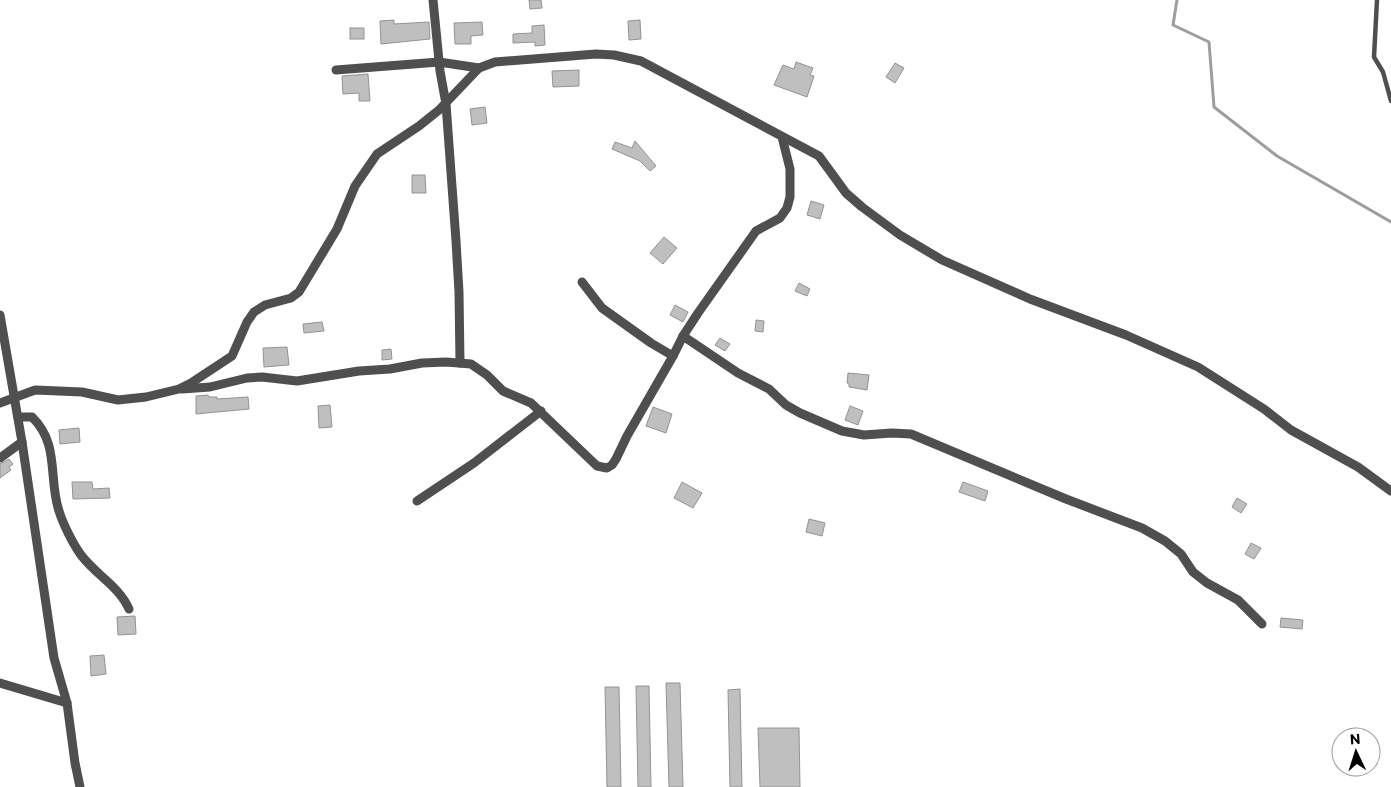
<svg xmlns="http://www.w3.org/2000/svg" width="1391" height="787" viewBox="0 0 1391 787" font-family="Commissioner,sans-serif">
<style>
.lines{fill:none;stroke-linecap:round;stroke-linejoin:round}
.stream{stroke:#9d9d9d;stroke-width:3}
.building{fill:#bfbfbf;stroke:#939393}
.lane{stroke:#4f4f4f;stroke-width:4.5}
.street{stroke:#4f4f4f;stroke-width:9}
</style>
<rect width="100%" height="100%" fill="#fff"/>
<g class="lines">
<polyline class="stream" points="1177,0 1173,25 1209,42 1214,107 1277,156 1391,222"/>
</g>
<g class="building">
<polygon points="529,0 541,0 542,8 530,9"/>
<polygon points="394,20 394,24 429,22 430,39 381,44 380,21"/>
<polygon points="640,20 641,39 629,40 628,21"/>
<polygon points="482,22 483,35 471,36 471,44 455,44 454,23"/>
<polygon points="544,25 545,45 535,46 535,42 513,43 513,34 532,33 532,26"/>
<rect x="350" y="28" width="14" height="11"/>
<polygon points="796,62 813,68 810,75 814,76 807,97 774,85 783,65 794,69"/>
<polygon points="895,63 904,68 895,83 886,77"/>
<polygon points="579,70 579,86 553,87 552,71"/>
<polygon points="368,74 370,101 359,101 359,93 343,94 342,76"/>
<polygon points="485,107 487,123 472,125 470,109"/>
<polygon points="635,141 656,166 650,171 640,161 612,149 615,142 632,148"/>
<polygon points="412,175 425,175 426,193 412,193"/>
<polygon points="811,201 824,205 820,219 807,215"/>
<polygon points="664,237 677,248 663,264 650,253"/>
<polygon points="799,283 810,289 807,296 795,291"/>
<polygon points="675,305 688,312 683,322 670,315"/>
<polygon points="756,320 764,321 763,332 755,331"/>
<polygon points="322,322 324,331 304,333 303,324"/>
<polygon points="720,338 730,344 725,351 715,345"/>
<polygon points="287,347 289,365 264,367 263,348"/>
<polygon points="391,349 392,359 382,360 382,350"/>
<polygon points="848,373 869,375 867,390 849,387 849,384 847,383"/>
<polygon points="208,395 209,397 217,397 217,399 248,397 249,409 196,414 196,396"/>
<polygon points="330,405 332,427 319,428 318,406"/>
<polygon points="850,406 863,411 858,425 845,420"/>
<polygon points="653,407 672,414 666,433 646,426"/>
<polygon points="79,428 80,442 60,444 59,430"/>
<polygon points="9,459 13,464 9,467 11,470 0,478 0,464"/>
<polygon points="72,482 92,482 93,489 109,488 110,498 73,499"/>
<polygon points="682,482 702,493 693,508 674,498"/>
<polygon points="963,482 988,491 985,501 959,492"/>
<polygon points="1237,498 1247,504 1241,513 1232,507"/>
<polygon points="809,519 825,523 822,536 806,532"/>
<polygon points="1251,543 1261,548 1254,559 1245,554"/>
<polygon points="135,616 136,634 118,635 117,617"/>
<polygon points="1281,618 1303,620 1302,629 1280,627"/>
<polygon points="104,655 106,674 91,676 90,656"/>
<polygon points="666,683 680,683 683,787 669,787"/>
<polygon points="636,686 649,686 651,787 638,787"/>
<polygon points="605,687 619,687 621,787 607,787"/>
<polygon points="740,689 742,787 730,787 728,690"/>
<polygon points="758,728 799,728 800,787 760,787"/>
</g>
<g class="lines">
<polyline class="lane" points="1377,0 1374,57 1383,72 1391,101"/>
<g class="street">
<polyline points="433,0 440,71 446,104 456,241 459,292 460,363"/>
<polyline points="336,70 439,62 479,68"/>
<polyline points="582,282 602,308 651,343 673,356"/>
<polyline points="0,315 22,442 54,658 67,703 75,763 80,787"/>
<polyline points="683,336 738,373 769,389 786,405 800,413 842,431 864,435 892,433 911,434 1066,499 1142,528 1165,541 1181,554 1193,572 1207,583 1238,600 1262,624"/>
<polyline points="182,389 210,387 247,378 262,377 297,381 359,371 390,369 422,363 446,362 471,364 487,375 503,391 531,403 597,466 607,468 612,465 616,459 627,436 673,356 683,336 698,313 756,231 780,218 787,208 790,197 790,169 782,137"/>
<polyline points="0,403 35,390 82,392 118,400 146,397 179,389 191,383 232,356 247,322 254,312 265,305 291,298 299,292 337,229 355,186 377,154 419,126 439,110 479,68 495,62 596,54 614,55 641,61 819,156 846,193 862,207 900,235 942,260 1030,299 1126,335 1198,367 1264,409 1291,430 1358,467 1391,491"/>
<path d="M18,417H32C60,444 48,478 59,511C63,524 73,544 81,555C96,575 119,586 129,609"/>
<polyline points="0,458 22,442"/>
<polyline points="417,501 474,463 541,411"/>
<polyline points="0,683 67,703"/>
</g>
</g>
<g transform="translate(1356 752) rotate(356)"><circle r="24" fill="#ffffff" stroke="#999999"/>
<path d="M0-4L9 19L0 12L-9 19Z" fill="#000000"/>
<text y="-8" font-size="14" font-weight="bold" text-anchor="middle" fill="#000000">N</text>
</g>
</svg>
